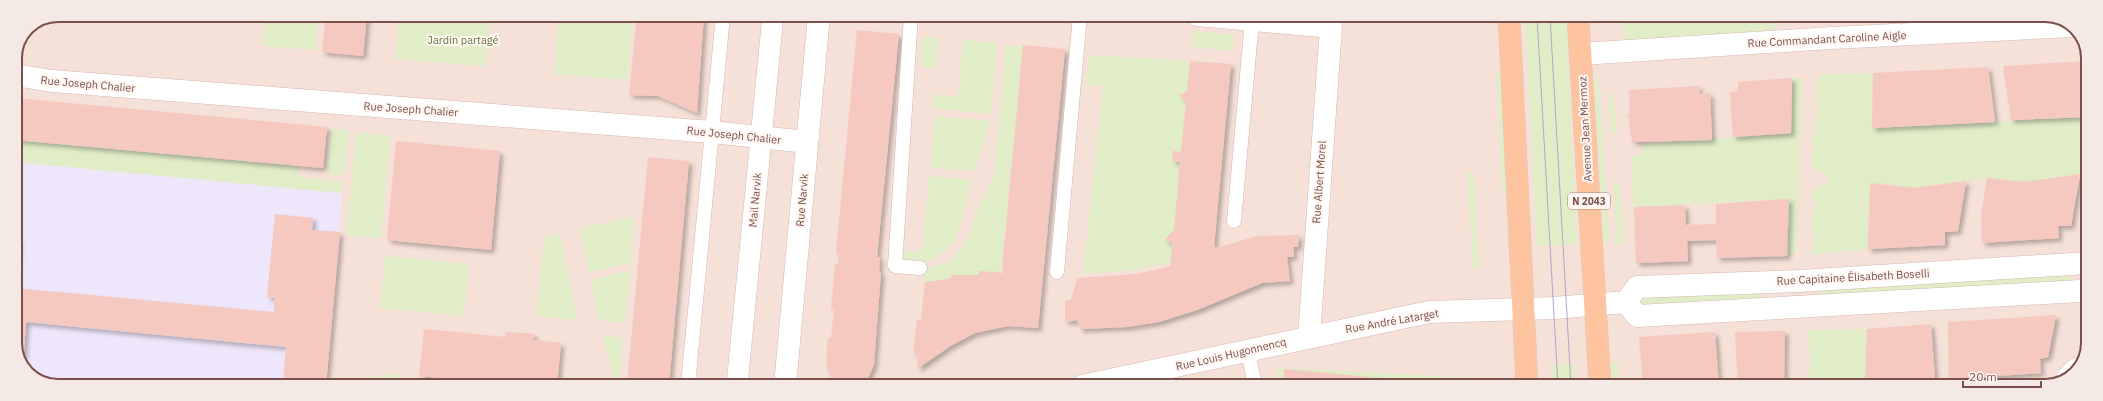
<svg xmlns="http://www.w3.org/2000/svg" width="2103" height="401" viewBox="0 0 2103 401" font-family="'IBM Plex Sans',sans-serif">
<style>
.residential{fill:#f6e1d8}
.education{fill:#eee6fa}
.green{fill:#e0edc7}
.building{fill:#f5c8c0;filter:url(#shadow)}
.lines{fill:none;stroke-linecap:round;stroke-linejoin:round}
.service-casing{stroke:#d4b7b1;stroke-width:15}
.pedestrian-casing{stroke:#d4b7b1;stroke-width:22}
.minor-casing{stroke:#d4b7b1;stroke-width:23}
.primary-casing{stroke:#dacecd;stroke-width:23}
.service{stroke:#fff;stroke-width:14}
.pedestrian{stroke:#fff;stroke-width:21}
.minor{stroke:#fff;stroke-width:22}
.primary{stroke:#fec4a0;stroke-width:22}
.tram{stroke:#b0a6ca;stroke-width:1}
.labels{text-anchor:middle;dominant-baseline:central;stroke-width:4;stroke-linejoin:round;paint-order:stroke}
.shield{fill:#fff6f1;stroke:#a3827d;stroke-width:1}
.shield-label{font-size:10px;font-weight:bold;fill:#7b504b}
.street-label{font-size:11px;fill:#7b504b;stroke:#fff6f1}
.park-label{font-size:11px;fill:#5f7a3f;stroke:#fff6f1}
.rim{fill:none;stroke:#7b504b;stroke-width:2}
</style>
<defs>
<filter id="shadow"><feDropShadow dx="3.5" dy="3.5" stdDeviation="2" flood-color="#0004"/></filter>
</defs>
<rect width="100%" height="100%" fill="#fef1ea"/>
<polygon class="residential" points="58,15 2053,16 2076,28 2088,52 2087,351 2073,376 2046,386 50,385 26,372 15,349 15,57 28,27"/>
<polygon class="education" points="15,162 342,193 326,385 50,385 26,372 15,349"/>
<g class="green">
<polygon points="265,15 318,15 315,50 262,46"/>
<polygon points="399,15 490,15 486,66 396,59"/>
<polygon points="559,15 633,15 628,80 554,74"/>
<polygon points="1525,16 1566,16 1577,244 1537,246"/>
<polygon points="1622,16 1774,16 1775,30 1624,40"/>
<polygon points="1193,31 1234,35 1233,51 1192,47"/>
<polygon points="923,37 938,38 936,68 920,67"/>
<polygon points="963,40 997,43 991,114 933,108 934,94 958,97"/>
<polygon points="1006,45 1023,45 1001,272 979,271 979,275 951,275 950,279 925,282 924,269 947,263 964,246 983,198 994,177"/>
<polygon points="1089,55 1190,61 1171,263 1130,271 1083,274 1103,86 1086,84"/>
<polygon points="1502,72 1507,194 1505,194 1502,187 1496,73"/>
<polygon points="1598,72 1610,242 1604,242 1594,80"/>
<polygon points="1873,73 1872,128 2088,117 2087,173 2025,182 1987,178 1914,188 1870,183 1868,249 1811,254 1815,237 1812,228 1813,212 1816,204 1812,197 1815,186 1827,185 1829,176 1811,166 1814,149 1812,140 1816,130 1814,120 1818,111 1816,86 1820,74"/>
<polygon points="1792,78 1802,78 1797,253 1787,256 1788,199 1634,207 1631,156 1643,155 1642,144 1791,133"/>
<polygon points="1608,92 1613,93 1617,133 1611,134"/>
<polygon points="935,116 990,121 975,171 931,168"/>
<polygon points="331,129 348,130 345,175 327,174"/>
<polygon points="356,132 390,136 381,238 347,235"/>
<polygon points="15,140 298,166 298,177 343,182 342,193 15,162"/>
<polygon points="1467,172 1474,172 1479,268 1473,267"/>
<polygon points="929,176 971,180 967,200 955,241 936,258 924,262 899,261 899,250 922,252"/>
<polygon points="1613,182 1620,182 1624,242 1617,244"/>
<polygon points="634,217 631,263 589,272 580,228"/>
<polygon points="560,233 577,320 536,316 544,237"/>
<polygon points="385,256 469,264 464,316 380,308"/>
<polygon points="2070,268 2072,286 1819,299 1818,284"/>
<polygon points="630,270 625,323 599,320 591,280"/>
<polygon points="1761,286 1763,302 1632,309 1632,294"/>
<polygon points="1867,329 1865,386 1808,386 1810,363 1809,330"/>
<polygon points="603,335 623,338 619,385 615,385"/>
<polygon points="1618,362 1619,386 1612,386 1611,363"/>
<polygon points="1575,364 1576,386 1552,386 1551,365"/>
<polygon points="1278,368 1441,376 1467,379 1468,386 1276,386"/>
<polygon points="396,373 399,385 364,385 362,379"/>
</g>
<g class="building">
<polygon points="326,15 367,15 363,56 322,52"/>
<polygon points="637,15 704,15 697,113 658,96 629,95"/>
<polygon points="857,30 899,34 877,257 880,258 879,272 881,272 874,365 868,378 863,382 854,385 847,386 832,377 827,369 826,360 828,338 831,338 834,309 831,309 835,264 838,264 839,253 836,253"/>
<polygon points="1023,45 1065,49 1038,328 1008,326 975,333 952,345 917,369 918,354 913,353 917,319 921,320 925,282 950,279 951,275 979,275 979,271 1004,273 1004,269 1002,269"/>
<polygon points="1190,61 1231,64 1214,247 1220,247 1257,236 1299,235 1298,247 1293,247 1294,257 1287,257 1290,281 1262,283 1197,310 1159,322 1127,327 1080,329 1077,320 1065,322 1065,301 1071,300 1077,278 1137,274 1171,266 1172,242 1165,241 1165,239 1174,230 1180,162 1172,161 1173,151 1181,152 1186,102 1179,95 1187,92"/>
<polygon points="2088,61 2088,117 2011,120 2003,66"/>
<polygon points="1988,67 1995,122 1872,128 1873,73"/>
<polygon points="1792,78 1791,133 1733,137 1730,92 1738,91 1738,82"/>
<polygon points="1699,86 1700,94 1710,93 1712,140 1632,142 1628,114 1630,114 1629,90"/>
<polygon points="15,98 327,127 323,168 15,140"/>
<polygon points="396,141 500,151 491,250 387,240"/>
<polygon points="648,157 689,161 669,385 627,385"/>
<polygon points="2080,174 2071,226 2058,226 2059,238 1982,243 1981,216 1987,178 2025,182"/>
<polygon points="1966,181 1958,231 1945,232 1945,245 1868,249 1870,183 1914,188"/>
<polygon points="1789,199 1787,256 1717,258 1716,240 1687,241 1688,261 1636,263 1634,207 1685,205 1686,225 1716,224 1716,204"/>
<polygon points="275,214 313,218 312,230 340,232 326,385 283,385 286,347 26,322 23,365 15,349 15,288 274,312 275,298 267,297"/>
<polygon points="15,240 19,241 16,271 15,270"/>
<polygon points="2056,315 2048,357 2040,359 2041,373 1949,379 1948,322"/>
<polygon points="1931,324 1935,379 1865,383 1867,329"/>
<polygon points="424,329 506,337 506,332 534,334 534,340 561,343 557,385 519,385 419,376"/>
<polygon points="1785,331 1784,386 1738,386 1735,332"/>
<polygon points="1715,332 1719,386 1643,386 1639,337"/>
<polygon points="1284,369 1453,385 1453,386 1283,386"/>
</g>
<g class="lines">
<g class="service-casing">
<g id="service">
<polyline points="911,15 895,266 920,268"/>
<polyline points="1234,221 1252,20"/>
<polyline points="1057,272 1080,15"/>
<polyline points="1248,351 1255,386"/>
<polyline points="688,385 723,15"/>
</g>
</g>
<g class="pedestrian-casing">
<polyline id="pedestrian" points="737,385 773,15"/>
</g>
<g class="minor-casing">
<g id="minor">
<polyline points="1197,15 1331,27 1309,337"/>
<polyline points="1581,54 1832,38 2073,26"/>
<polyline points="15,75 52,81 712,132 807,142"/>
<polyline points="1626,302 1637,316 2080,291 2087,288"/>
<polyline points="2068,377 2078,368"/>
<polyline points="785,386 819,15"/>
<polyline points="1082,386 1429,312 1554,308 1626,302 1637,287 1799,281 2087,263"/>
</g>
</g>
<g class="primary-casing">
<g id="primary">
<polyline points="1509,16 1527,386"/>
<polyline points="1578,16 1600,386"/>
</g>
</g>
<use href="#service" class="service"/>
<use href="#pedestrian" class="pedestrian"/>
<use href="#minor" class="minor"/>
<use href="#primary" class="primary"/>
<g class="tram">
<polyline points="1537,16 1558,386"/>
<polyline points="1550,16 1571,386"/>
</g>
</g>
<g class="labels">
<rect class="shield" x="1568" y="193" width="42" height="16" rx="3"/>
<g class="shield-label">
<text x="1589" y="201">N 2043</text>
</g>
<g class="street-label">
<text transform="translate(1827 39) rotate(-3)">Rue Commandant Caroline Aigle</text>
<text transform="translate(88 84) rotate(5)">Rue Joseph Chalier</text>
<text transform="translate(411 109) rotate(4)">Rue Joseph Chalier</text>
<text transform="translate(1585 129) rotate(-93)">Avenue Jean Mermoz</text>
<text transform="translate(734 135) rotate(6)">Rue Joseph Chalier</text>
<text transform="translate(1319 182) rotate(-86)">Rue Albert Morel</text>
<text transform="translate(755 200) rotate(-85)">Mail Narvik</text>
<text transform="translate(802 200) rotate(-85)">Rue Narvik</text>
<text transform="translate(1853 277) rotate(-3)">Rue Capitaine Élisabeth Boselli</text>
<text transform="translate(1392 321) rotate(-10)">Rue André Latarget</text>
<text transform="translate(1231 354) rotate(-13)">Rue Louis Hugonnencq</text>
</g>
<g class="park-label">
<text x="463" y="40">Jardin partagé</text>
</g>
</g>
<path d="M0 0H2103V401H0ZM58 22H2045A36 36 0 0 1 2081 58V343A36 36 0 0 1 2045 379H58A36 36 0 0 1 22 343V58A36 36 0 0 1 58 22Z" fill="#f4e9e4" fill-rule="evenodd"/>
<path class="rim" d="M58 22H2045A36 36 0 0 1 2081 58V343A36 36 0 0 1 2045 379H58A36 36 0 0 1 22 343V58A36 36 0 0 1 58 22Z"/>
<path d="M1963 381v6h78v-6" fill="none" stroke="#7b504b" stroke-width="2"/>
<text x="1969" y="381" font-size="12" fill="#7b504b" stroke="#fff6f1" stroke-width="3" paint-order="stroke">20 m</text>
</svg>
